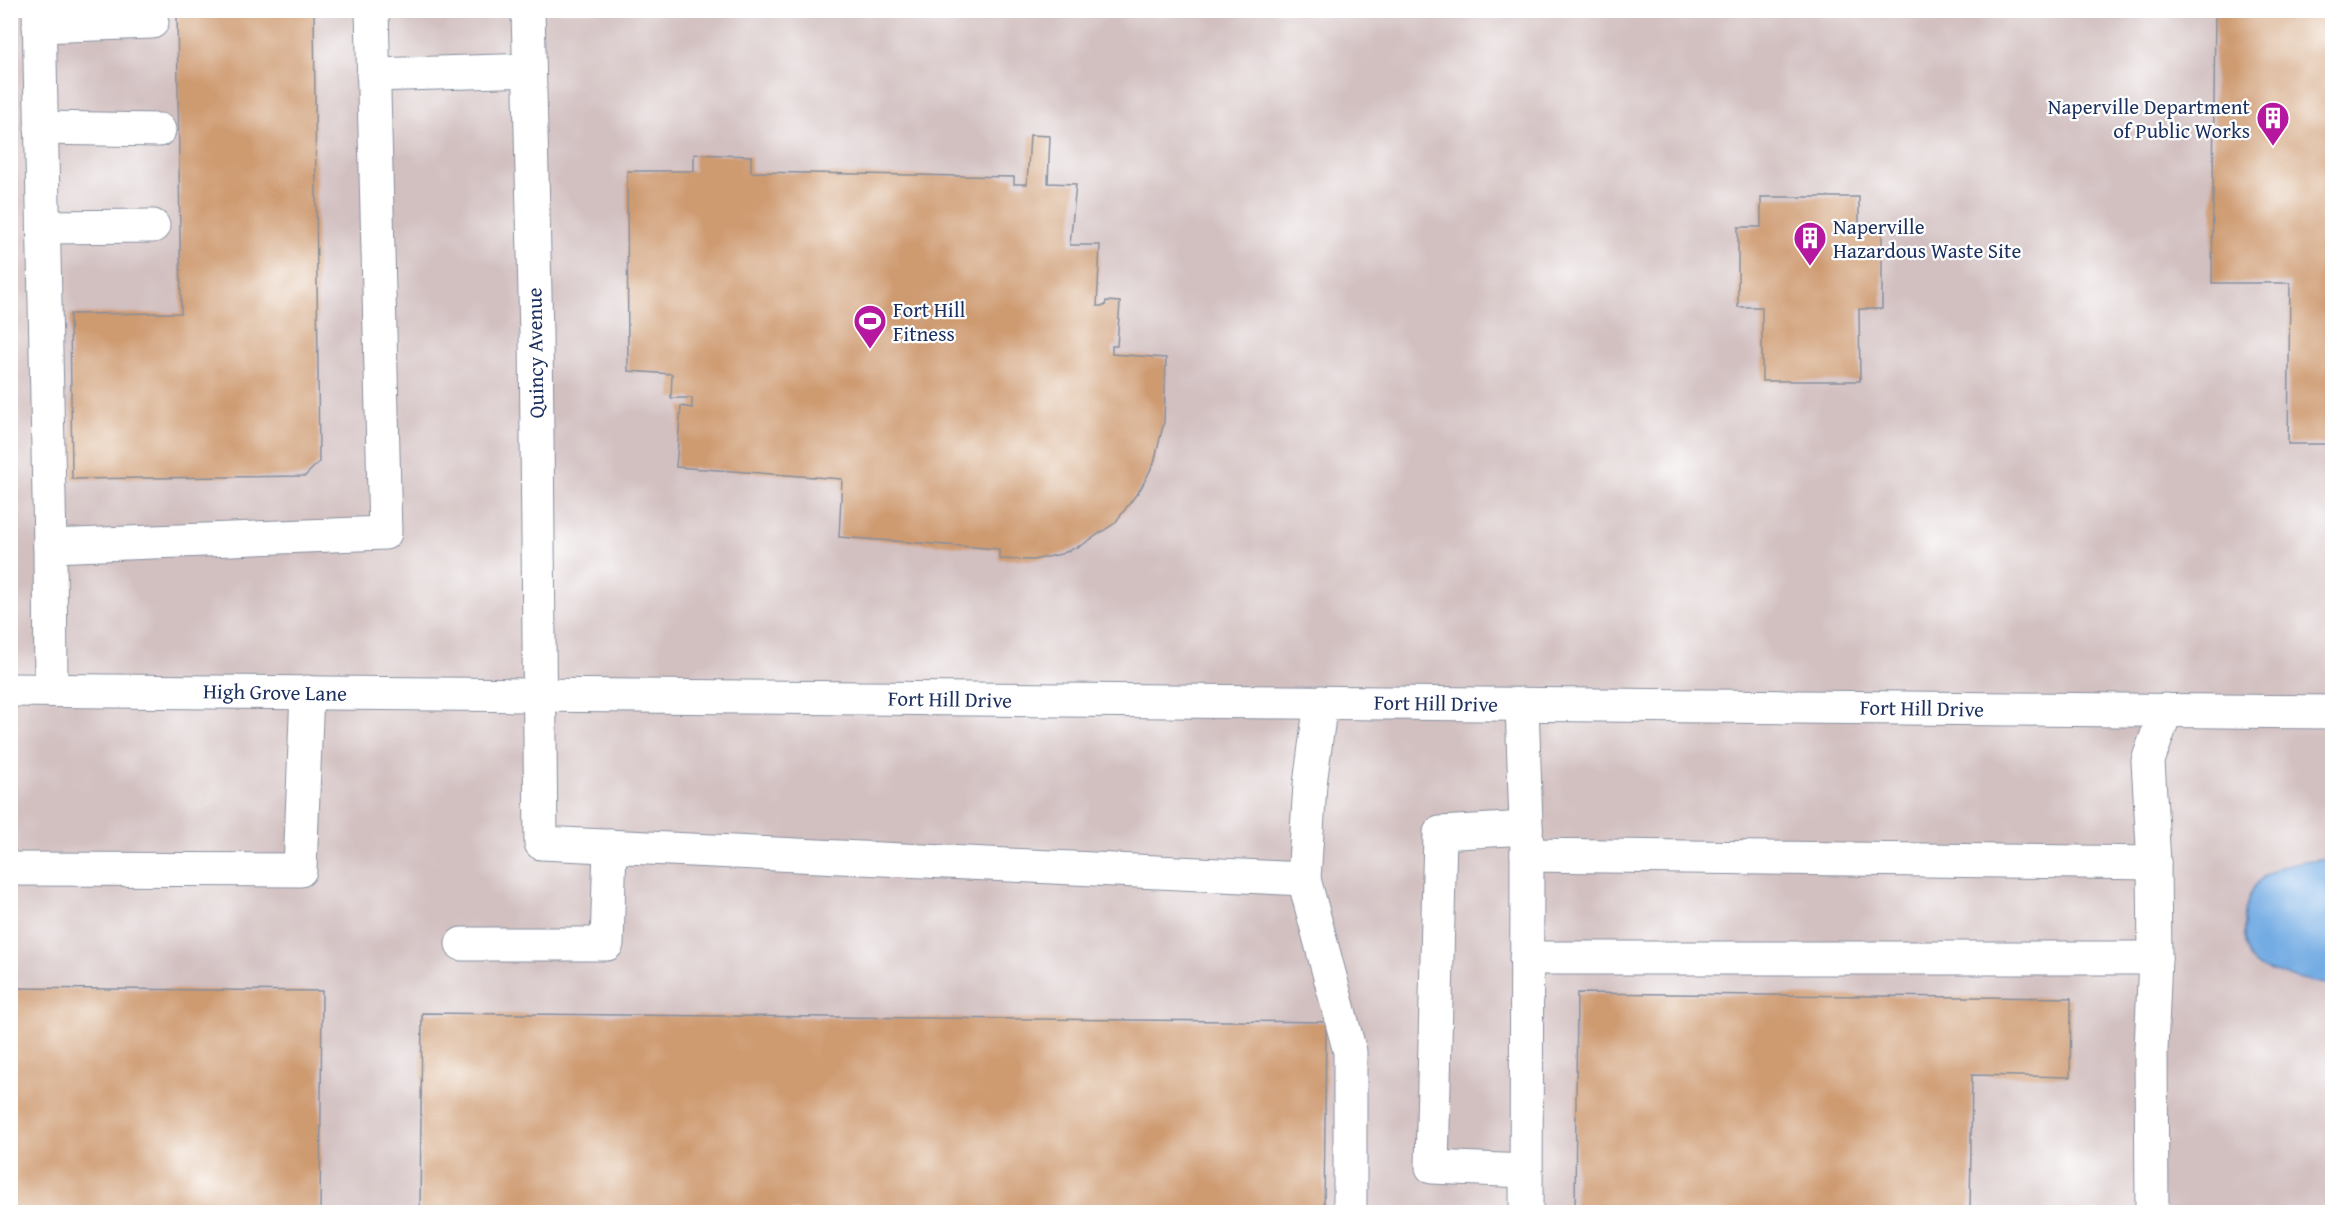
<svg xmlns="http://www.w3.org/2000/svg" width="2343" height="1223" viewBox="0 0 2343 1223" font-family="'Gentium Book Plus',serif">
<style>
.industrial{fill:#d2bfc0}
.water{fill:#73ace3;stroke:#476ea0;stroke-width:1.5}
.building{fill:#ce9a6f}
.lines{fill:none;stroke-linecap:round;stroke-linejoin:round}
.minor-casing{stroke:#88909e;stroke-width:35}
.minor{stroke:#fff;stroke-width:33}
.labels{text-anchor:middle;dominant-baseline:central;stroke-width:4.5;stroke-linejoin:round;paint-order:stroke}
.poi-label{font-size:21px;fill:#1b2f5e;stroke:#fff;text-anchor:start}
.street-label{font-size:21px;fill:#1b2f5e;stroke:#fff}
</style>
<rect width="100%" height="100%" fill="#fff"/>
<filter id="ink" filterUnits="userSpaceOnUse"><feTurbulence type="fractalNoise" baseFrequency=".0167" numOctaves="2"/><feDisplacementMap in="SourceGraphic" scale="12" xChannelSelector="R" yChannelSelector="G"/><feConvolveMatrix kernelMatrix="1 2 1 2 8 2 1 2 1" color-interpolation-filters="sRGB"/></filter>
<filter id="wash" filterUnits="userSpaceOnUse"><feTurbulence type="fractalNoise" baseFrequency=".008" numOctaves="4" result="noise"/><feDisplacementMap in="SourceGraphic" scale="24" xChannelSelector="R" yChannelSelector="G"/><feGaussianBlur stdDeviation="1.35" result="paint"/><feColorMatrix in="noise" values="0 0 0 0 0 0 0 0 0 0 0 0 0 0 0 0 0 1.4 0 .05"/><feComposite in="paint" operator="in"/></filter>
<g filter="url(#wash)">
<rect width="100%" height="100%" fill="#f4f0de"/>
<rect class="industrial" x="11" y="11" width="2321" height="1201"/>
<path class="water" d="M2332,858V985C2322,984 2263,971 2256,965C2245,956 2244,941 2244,927C2244,869 2284,862 2332,858Z"/>
<g id="blocks">
<g class="building">
<polygon points="177,10 314,10 319,462 305,476 72,479 70,314 181,313"/>
<polygon points="2215,10 2332,10 2332,444 2288,444 2290,283 2212,283"/>
<polygon points="1030,135 1050,136 1048,183 1076,184 1070,245 1100,245 1097,306 1105,306 1106,301 1120,302 1117,346 1112,346 1112,354 1166,358 1164,422 1154,463 1141,488 1115,523 1082,545 1061,554 1033,560 999,559 999,549 839,537 842,479 676,467 681,406 692,408 692,398 671,398 672,374 628,371 627,171 694,171 694,154 751,156 751,172 1014,177 1014,184 1027,184"/>
<polygon points="1761,197 1859,197 1859,228 1882,228 1882,309 1859,309 1860,381 1762,381 1762,307 1738,307 1738,227 1761,227"/>
<polygon points="10,988 322,991 320,1212 10,1212"/>
<polygon points="1577,993 2071,998 2070,1077 1972,1075 1970,1212 1575,1212"/>
<polygon points="422,1013 1326,1022 1324,1212 420,1212"/>
</g>
</g>
</g>
<g filter="url(#ink)">
<use href="#blocks" fill-opacity="0" stroke="#88909e" stroke-width="1.5"/>
<g class="lines">
<g class="minor-casing">
<g id="minor">
<polyline points="39,10 50,546"/>
<polyline points="528,10 536,334 541,843 1304,879"/>
<polyline points="39,26 152,22"/>
<polyline points="373,75 529,70"/>
<polyline points="41,128 159,130"/>
<polyline points="44,227 153,226"/>
<polyline points="10,690 2332,712"/>
<polyline points="51,690 50,546 385,533 372,10"/>
<polyline points="1321,702 1310,784 1304,879 1350,1052 1350,1212"/>
<polyline points="1522,704 1527,855 1526,1212"/>
<polyline points="1527,855 2154,863"/>
<polyline points="10,869 300,870 307,692"/>
<polyline points="462,944 607,944 610,846"/>
<polyline points="1526,958 2155,958"/>
<polyline points="1526,1171 1432,1167 1440,833 1526,828"/>
<polyline points="2152,1212 2151,1050 2155,958 2154,863 2148,761 2166,710"/>
</g>
</g>
<use href="#minor" class="minor"/>
</g>
</g>
<defs>
<g id="building-pin" transform="scale(1.725)"><path d="M0 17L-7.5 6A9.5 9.5 0 1 1 7.5 6Z" fill="#b5179e" stroke="#fff"/><path d="M-4-6H4V6H1V3H-1V6H-4ZM-2.5-4.3h1.7v1.8h-1.7ZM.8-4.3h1.7v1.8H.8ZM-2.5-1h1.7V.8h-1.7ZM.8-1h1.7V.8H.8Z" fill="#fff"/></g>
<g id="stadium-pin" transform="scale(1.725)"><path d="M0 17L-7.5 6A9.5 9.5 0 1 1 7.5 6Z" fill="#b5179e" stroke="#fff"/><path d="M0-5a6.5 5 0 1 0 0 10a6.5 5 0 1 0 0-10ZM-3.5-1.8h7v3.6h-7Z" fill="#fff"/></g>
</defs>
<g fill-rule="evenodd">
<use href="#building-pin" x="2273" y="118"/>
<use href="#building-pin" x="1810" y="238"/>
<use href="#stadium-pin" x="870" y="321"/>
</g>
<g class="labels">
<g class="poi-label">
<text x="2250" y="106" text-anchor="end">Naperville Department<tspan x="2250" dy="24">of Public Works</tspan></text>
<text x="1833" y="226">Naperville<tspan x="1833" dy="24">Hazardous Waste Site</tspan></text>
<text x="893" y="309">Fort Hill<tspan x="893" dy="24">Fitness</tspan></text>
</g>
<g class="street-label">
<text transform="translate(535 353) rotate(-91)">Quincy Avenue</text>
<text transform="translate(275 692) rotate(1)">High Grove Lane</text>
<text transform="translate(950 699) rotate(1)">Fort Hill Drive</text>
<text transform="translate(1436 703) rotate(1)">Fort Hill Drive</text>
<text transform="translate(1922 708) rotate(1)">Fort Hill Drive</text>
</g>
</g>
<rect width="2343" height="1223" fill="none" stroke="#fff" stroke-width="36"/>
</svg>
